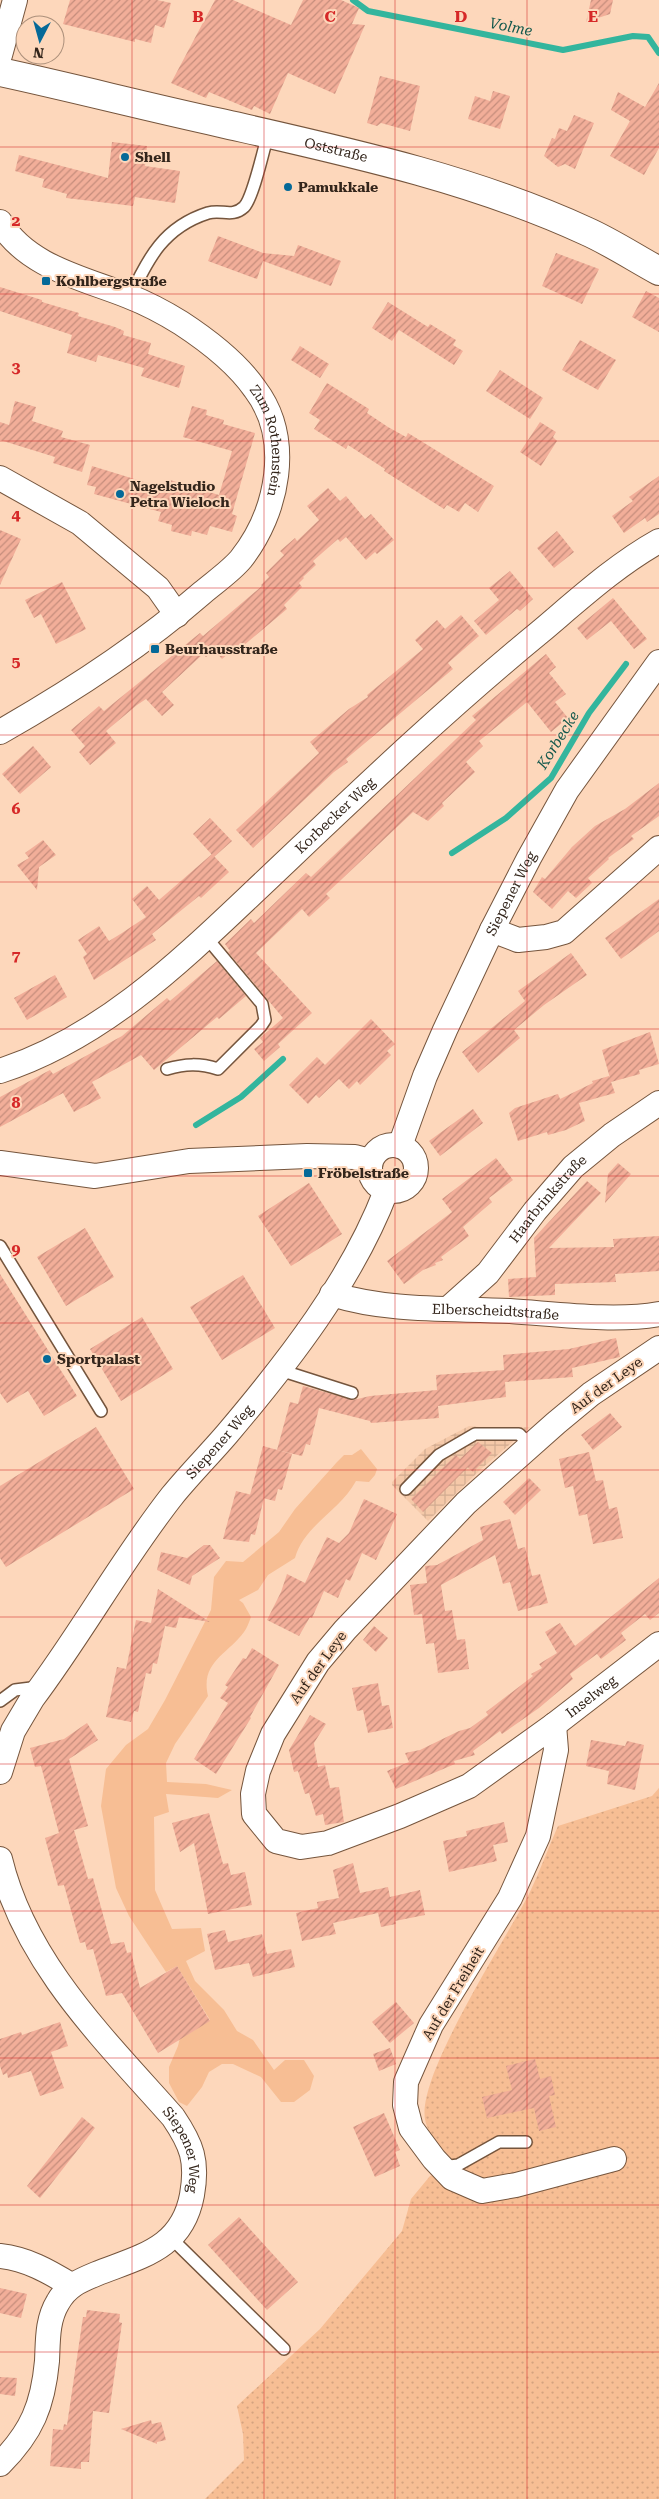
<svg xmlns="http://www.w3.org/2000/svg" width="659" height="2499" viewBox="0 0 659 2499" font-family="'Roboto Serif',serif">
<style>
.industrial{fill:url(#industrial-grid)}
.grass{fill:#f7be94}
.park{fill:url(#park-dots)}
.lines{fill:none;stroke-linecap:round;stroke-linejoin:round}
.stream{stroke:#33b59d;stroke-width:6}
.building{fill:url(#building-hatch)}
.service-casing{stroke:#75553d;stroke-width:14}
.minor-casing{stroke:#75553d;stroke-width:26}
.primary-casing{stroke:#75553d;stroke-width:30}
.service{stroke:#fff;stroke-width:11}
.minor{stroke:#fff;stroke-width:24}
.primary{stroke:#fff;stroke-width:28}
.grid{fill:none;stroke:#d62828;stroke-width:1;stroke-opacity:0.55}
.poi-dot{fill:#056998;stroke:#fdd7bb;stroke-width:2}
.labels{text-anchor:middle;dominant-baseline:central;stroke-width:4;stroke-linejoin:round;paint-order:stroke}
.street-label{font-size:14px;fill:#33251b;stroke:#fdd7bb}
.poi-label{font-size:14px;font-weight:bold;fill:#33251b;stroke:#fdd7bb;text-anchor:start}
.water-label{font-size:15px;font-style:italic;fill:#13584c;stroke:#fdd7bb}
.grid-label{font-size:16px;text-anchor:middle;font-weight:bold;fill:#d62828;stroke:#fdd7bb;stroke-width:4;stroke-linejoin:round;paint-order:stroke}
</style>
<defs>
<pattern id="industrial-grid" width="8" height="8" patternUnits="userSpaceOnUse" patternTransform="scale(1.25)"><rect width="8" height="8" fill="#f5c9a9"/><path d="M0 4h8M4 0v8" fill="none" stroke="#d2ac91"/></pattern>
<pattern id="park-dots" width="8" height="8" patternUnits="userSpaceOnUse" patternTransform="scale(1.25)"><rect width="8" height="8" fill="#f7be94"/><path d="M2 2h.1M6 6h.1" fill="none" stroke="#d4a37f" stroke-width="1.8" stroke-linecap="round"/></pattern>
<pattern id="building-hatch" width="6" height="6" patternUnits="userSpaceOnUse" patternTransform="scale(1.25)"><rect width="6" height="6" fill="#f2ae99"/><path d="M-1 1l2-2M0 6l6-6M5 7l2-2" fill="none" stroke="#c58d7c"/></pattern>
</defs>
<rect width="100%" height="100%" fill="#fdd7bb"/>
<polygon class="industrial" points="469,1426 501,1429 530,1427 481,1469 428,1521 392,1485 392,1482 425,1449"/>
<path class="grass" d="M361,1449L377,1469L375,1475L369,1482L356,1481C340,1511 304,1525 295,1558L268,1575L258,1590L239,1600L243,1603L251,1617C249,1622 247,1628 244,1632C228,1654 200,1662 208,1696L175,1744L166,1763L167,1782L206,1784L232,1790L218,1798L166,1794L169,1812L154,1817L155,1890L172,1929L201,1928L205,1951L186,1961L195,1981L224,2010L237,2031L253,2040L274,2070L285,2060H304L314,2076L310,2090L294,2102H281L261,2077L233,2064H222L209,2072L202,2087L187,2106L179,2102L169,2083V2067L178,2046L185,2017L193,2031L210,2020L177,1966L166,1972L129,1916L116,1888L101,1806L106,1769L126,1745L148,1729L165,1700L211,1610L214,1577L226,1561L243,1562L279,1532L295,1509L337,1462L344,1455H352Z"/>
<path class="park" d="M659,1788V2499H205L244,2460L243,2434L237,2406L320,2329L402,2231L411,2199L430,2176L457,2165C446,2151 428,2138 425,2119C417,2074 507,1938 530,1892C540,1871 548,1848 558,1826L652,1796Z"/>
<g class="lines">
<g class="stream">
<polyline points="353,0 368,11 563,50 633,36 648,37 659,53"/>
<polyline points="452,853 506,818 551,778 589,713 626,664"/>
<polyline points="196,1125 241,1097 283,1059"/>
</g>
</g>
<g class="building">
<polygon points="70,0 157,0 171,3 164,28 155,25 151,43 135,39 135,42 63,24"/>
<polygon points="215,0 233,0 291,25 303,0 341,0 359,8 352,24 365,25 335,94 288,73 270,114 254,106 252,110 209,92 206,98 171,83"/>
<polygon points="591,0 613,0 610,14 586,22"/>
<polygon points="380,76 420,86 410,131 381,123 377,126 367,123"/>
<polygon points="659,83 659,148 644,175 610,156 630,121 611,110 618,92 645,107"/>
<polygon points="493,91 510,96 500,129 468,119 475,96 490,101"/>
<polygon points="574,115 594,123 575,169 565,164 558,167 544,156 552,138 555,139 559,128 567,131"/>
<polygon points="112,142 147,146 145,166 180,171 175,203 135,197 133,206 66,198 67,194 42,187 44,179 15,171 19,155 108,178"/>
<polygon points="218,236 263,253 294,256 298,245 341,261 331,286 263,261 257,279 208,261"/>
<polygon points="556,253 599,269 582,304 542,286"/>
<polygon points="0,287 42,300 42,302 79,313 78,316 115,327 124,331 123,335 151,343 148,354 185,366 179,388 141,376 144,368 98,355 96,362 67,353 72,335 0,311"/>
<polygon points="646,291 659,298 659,332 632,317"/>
<polygon points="388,302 428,327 430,324 456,340 453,345 463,351 454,365 399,330 392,341 372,328"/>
<polygon points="580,340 616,360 598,390 562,370"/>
<polygon points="300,346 329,364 320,378 291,360"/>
<polygon points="500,370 543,398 530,419 486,391"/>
<polygon points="327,383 369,409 367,413 388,427 406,437 408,433 494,486 478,512 465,503 459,512 447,505 444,509 384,471 385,469 348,445 346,449 314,429 320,420 309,413"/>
<polygon points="15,401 36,407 32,421 63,431 61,437 90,445 82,472 53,463 55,457 0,440 0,422 9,425"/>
<polygon points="192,406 207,410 206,415 224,420 223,424 255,433 232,514 237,516 232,532 210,526 207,535 192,531 191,536 171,531 172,525 158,521 161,512 94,494 96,487 87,485 92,466 167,489 170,480 219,495 232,451 183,437"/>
<polygon points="540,422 556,432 553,437 557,441 541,466 520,452"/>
<polygon points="659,476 659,514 647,522 645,518 624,533 612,516 633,501 629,497"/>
<polygon points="328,488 340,501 346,496 365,519 371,514 394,540 377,554 375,552 366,560 346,537 340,542 338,539 313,561 316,565 303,577 304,578 299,583 302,587 284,605 287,609 243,646 241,643 222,659 214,650 206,657 203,654 162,692 174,705 162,716 146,699 137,705 106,731 116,743 90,765 79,752 85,746 71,730 99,706 104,711 200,633 203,636 262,586 261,585 269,577 266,573 284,555 280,551 295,538 297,541 319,520 307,506"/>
<polygon points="0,530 21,539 0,585"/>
<polygon points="557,531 574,552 554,568 537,548"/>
<polygon points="510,571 533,599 520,611 517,609 486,635 474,621 499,600 489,588"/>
<polygon points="62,582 86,629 56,644 41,614 34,618 25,600"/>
<polygon points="613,598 647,639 634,649 611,621 587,640 577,628"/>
<polygon points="461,615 479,636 448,663 453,669 346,759 348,762 334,772 253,848 236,830 319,753 310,742 349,709 368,697 367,695 423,649 415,640 437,620 445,629"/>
<polygon points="546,654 556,667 549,673 566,694 555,702 568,718 551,732 527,702 479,741 483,746 466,762 475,772 442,803 444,806 428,821 413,812 326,894 330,898 309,917 302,909 256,953 312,1013 278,1044 280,1047 264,1061 254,1049 263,1042 260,1038 283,1018 228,952 230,951 225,944 251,919 254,923 306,873 311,877 476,720 472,716"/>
<polygon points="33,746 51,767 20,794 2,774"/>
<polygon points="659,783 659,816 631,836 634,839 608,858 609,859 588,878 592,883 576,898 568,891 552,909 533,892 542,877 545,879 572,847 595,826 625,809"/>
<polygon points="210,818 232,841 214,857 193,834"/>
<polygon points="43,840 56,855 39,867 37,890 17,865 29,858 25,853"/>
<polygon points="212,854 229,872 201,898 199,896 152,934 156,940 94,980 83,957 87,954 78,940 99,926 109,941 122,933 146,917 132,899 147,886 159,900"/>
<polygon points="659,899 659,931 621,959 605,938"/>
<polygon points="571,953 587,975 544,1005 514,1030 520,1038 478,1073 462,1052 525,1001 518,991"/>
<polygon points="217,961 246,996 219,1019 217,1017 154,1070 141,1055 92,1082 101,1098 74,1112 63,1093 0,1127 0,1097 50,1070 53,1074 122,1036 167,998 170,1001"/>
<polygon points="55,975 67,997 27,1020 14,998"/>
<polygon points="371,1019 395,1044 387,1051 391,1055 360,1085 357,1081 349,1089 339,1079 319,1098 316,1095 308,1104 289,1085 317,1057 325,1065"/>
<polygon points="650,1032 659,1064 639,1070 640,1074 611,1082 615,1093 579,1103 585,1121 566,1130 548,1135 547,1132 518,1141 509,1113 515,1108 558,1094 560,1099 593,1083 592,1081 609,1076 610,1078 602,1050"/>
<polygon points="473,1109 483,1123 440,1156 429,1141"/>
<polygon points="496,1158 513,1180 489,1198 492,1202 463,1227 469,1236 441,1257 443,1260 435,1263 436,1265 423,1270 404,1284 387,1261 452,1212 442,1199"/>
<polygon points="618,1163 631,1174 605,1203 608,1174"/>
<polygon points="587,1181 601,1193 549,1248 614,1247 613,1239 659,1236 659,1271 615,1274 616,1282 555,1284 555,1295 509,1297 508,1279 536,1277 534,1238"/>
<polygon points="309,1183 342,1234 291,1266 258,1216"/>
<polygon points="85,1228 114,1277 66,1306 37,1257"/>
<polygon points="0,1274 77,1396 44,1416 28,1391 7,1403 0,1393"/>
<polygon points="243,1275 275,1328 222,1360 190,1307"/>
<polygon points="142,1317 173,1369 121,1401 90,1349"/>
<polygon points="616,1338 620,1357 572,1368 573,1377 505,1382 506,1397 438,1406 439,1418 371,1423 370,1421 319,1408 310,1445 306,1444 302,1456 277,1450 290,1402 298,1404 303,1386 353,1400 370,1396 437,1390 436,1375 504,1370 503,1355 569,1349"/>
<polygon points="610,1413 622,1427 593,1450 581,1435"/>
<polygon points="96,1427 134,1489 6,1567 0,1558 0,1486"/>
<polygon points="478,1442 492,1453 473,1472 464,1464 468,1467 423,1512 411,1499 456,1455 460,1459"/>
<polygon points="263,1446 292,1454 282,1490 278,1489 275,1501 250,1495"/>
<polygon points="589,1452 596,1481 603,1480 609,1509 617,1507 623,1538 593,1544 587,1514 579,1516 573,1486 565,1488 559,1459"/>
<polygon points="529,1478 541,1490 515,1515 503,1502"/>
<polygon points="236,1491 264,1498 255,1535 251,1534 249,1542 223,1539"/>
<polygon points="364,1499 397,1514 376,1560 362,1553 350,1581 346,1579 338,1598 324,1591 312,1618 310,1617 299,1636 267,1620 281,1592 287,1574 305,1583 327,1537 339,1543 349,1533"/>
<polygon points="510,1519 518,1549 525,1547 532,1576 540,1574 548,1603 518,1611 510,1582 503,1584 495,1555 441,1585 445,1611 452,1610 457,1640 465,1639 469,1669 438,1673 434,1643 426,1644 422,1614 414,1615 410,1585 427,1583 425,1566 437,1565 483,1540 480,1527"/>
<polygon points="204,1545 210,1545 220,1558 192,1576 190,1585 157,1570 161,1552 187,1558"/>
<polygon points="659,1578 659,1613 650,1620 645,1614 621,1633 626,1640 601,1659 597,1654 570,1674 573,1679 539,1708 502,1734 500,1731 473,1751 475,1755 454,1761 455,1764 396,1789 387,1771 409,1762 405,1753 420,1750 459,1731 470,1728 488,1715 486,1712 533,1676 531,1674 542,1668 539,1664 557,1653 545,1632 560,1623 575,1646"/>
<polygon points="158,1589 210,1622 179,1617 176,1628 165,1626 157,1664 153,1663 151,1674 146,1673 138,1712 134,1711 131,1722 106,1717 117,1667 126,1669 136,1620 161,1625 151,1623"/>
<polygon points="374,1626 388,1638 376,1652 363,1640"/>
<polygon points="252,1648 279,1665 250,1717 251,1718 216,1774 194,1759 228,1703 220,1698 228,1687 225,1685 243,1658 246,1659"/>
<polygon points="378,1683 382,1706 389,1705 393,1728 368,1733 363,1710 357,1711 352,1688"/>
<polygon points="310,1715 326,1724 314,1743 315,1751 318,1767 325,1765 330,1788 339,1787 344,1822 325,1825 323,1814 316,1816 309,1793 305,1794 298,1771 294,1772 289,1750"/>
<polygon points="87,1723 98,1740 69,1759 88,1826 74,1830 88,1879 93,1878 111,1944 124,1942 127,1953 131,1952 140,1988 177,1966 210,2021 158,2053 122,1993 106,1996 93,1949 87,1950 85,1942 80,1943 64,1885 58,1886 45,1838 59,1833 41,1766 35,1767 30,1748 64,1739"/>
<polygon points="591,1740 625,1746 627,1741 644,1745 635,1790 607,1784 609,1771 586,1766"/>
<polygon points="209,1813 223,1864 228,1863 231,1875 245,1872 252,1905 208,1914 194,1843 180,1852 172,1823"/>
<polygon points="504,1822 508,1842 493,1845 497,1861 449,1872 443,1841 467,1836 466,1831"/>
<polygon points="353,1863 360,1893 388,1887 390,1897 420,1890 425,1915 395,1921 396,1924 381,1927 378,1913 333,1923 336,1934 302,1941 296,1913 318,1908 317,1902 339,1898 333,1870"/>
<polygon points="225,1930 228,1942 262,1934 267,1954 291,1949 295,1967 253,1977 249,1963 215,1970 207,1934"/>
<polygon points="396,2002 414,2023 390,2043 372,2022"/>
<polygon points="60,2022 68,2046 51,2052 64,2088 40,2096 31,2071 8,2078 7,2073 3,2075 0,2066 0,2039 21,2032 22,2035"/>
<polygon points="390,2048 396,2064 379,2071 373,2054"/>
<polygon points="535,2059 540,2079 551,2076 555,2095 549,2096 556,2127 539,2131 534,2108 487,2118 482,2097 512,2090 506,2066"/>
<polygon points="384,2113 400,2150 395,2152 400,2166 375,2177 353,2127"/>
<polygon points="82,2117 95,2128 40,2198 27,2186"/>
<polygon points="239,2217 298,2282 267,2310 208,2245"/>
<polygon points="0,2288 27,2294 21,2318 0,2313"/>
<polygon points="87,2310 120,2314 119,2322 122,2323 109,2413 93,2411 89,2462 81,2462 81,2469 50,2466 53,2429 63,2430 64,2424 67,2425 83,2317 86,2317"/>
<polygon points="0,2377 17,2378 15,2396 0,2394"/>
<polygon points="151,2420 152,2424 161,2422 166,2440 157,2442 157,2444 121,2429"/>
</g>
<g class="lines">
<g class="service-casing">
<g id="service">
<path d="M130,297C148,258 164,227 208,213C222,209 232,218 244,207C253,198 264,148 268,134"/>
<path d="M167,1069C185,1064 199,1063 218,1069L261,1026L265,1020L262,1004L206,937"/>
<polyline points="0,1246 101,1411"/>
<polyline points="280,1370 352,1393"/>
<polyline points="406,1489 439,1455 475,1434 519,1434 530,1445"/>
<polyline points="0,1701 15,1690 39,1687"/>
<polyline points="442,2167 458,2165 499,2142 526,2142"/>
<polyline points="172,2239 284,2349"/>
</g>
</g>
<g class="minor-casing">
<g id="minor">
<polyline points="0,55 15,0"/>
<path id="s1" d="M0,222C27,267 83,278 128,296C146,303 165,313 181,323C207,340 237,363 255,389C293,439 278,512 241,559C231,571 215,582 202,593C140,647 72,691 0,732"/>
<polyline points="0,478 80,523 158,588 177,615"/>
<polyline points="492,930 518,940 546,937 564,932 659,848"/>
<path id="s2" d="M0,1071C102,1038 180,962 256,890C349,802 441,713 540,632C578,600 616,565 659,541"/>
<circle cx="393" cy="1168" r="23"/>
<path id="s3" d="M400,1146L425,1076L445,1030L492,930L529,858L567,790L659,662"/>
<polyline points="0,1163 95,1176 189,1161 307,1156 355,1157 370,1161"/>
<path id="s4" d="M332,1294C389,1312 451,1308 510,1311C556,1314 615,1322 659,1314"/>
<path id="s5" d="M449,1308L488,1273L535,1211L573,1167L612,1135L659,1103"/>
<path id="s6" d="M659,1348L591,1394L556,1423L466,1503L345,1630L318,1662L273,1734L258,1771L253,1794L254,1814L276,1841L301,1847L328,1843L400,1816L469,1786L554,1725L659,1644"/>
<polyline points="554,1725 556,1750 538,1836 510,1898 431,2025 406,2082 405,2105 411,2128 434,2159 452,2178 482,2191 516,2185 614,2159"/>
<path id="s7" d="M0,1772L13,1731L32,1699C81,1634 121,1561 172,1496C189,1475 209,1455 227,1434C288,1362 352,1280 386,1191"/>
<path id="s8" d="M0,1859C25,1963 105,2040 173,2117C192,2145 198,2161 192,2195C182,2249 141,2256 96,2274C79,2281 67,2286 58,2302C47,2320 48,2340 47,2361C43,2405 32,2432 0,2464"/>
<path d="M0,2256C27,2259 48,2271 71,2285"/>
</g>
</g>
<g class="primary-casing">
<g id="primary">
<path id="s9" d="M0,72C74,88 147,107 221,123C344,151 471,178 586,231C611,242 635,258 659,271"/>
</g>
</g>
<use href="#service" class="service"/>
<use href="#minor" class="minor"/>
<use href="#primary" class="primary"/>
</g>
<path class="grid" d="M132,0V2499M264,0V2499M395,0V2499M527,0V2499M0,147H659M0,294H659M0,441H659M0,588H659M0,735H659M0,882H659M0,1029H659M0,1176H659M0,1323H659M0,1470H659M0,1617H659M0,1764H659M0,1911H659M0,2058H659M0,2205H659M0,2352H659"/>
<g class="poi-dot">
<circle cx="125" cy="157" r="5"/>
<circle cx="288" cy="187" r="5"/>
<rect x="41" y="276" width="10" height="10" rx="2.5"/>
<circle cx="120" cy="494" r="5"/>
<rect x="150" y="644" width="10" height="10" rx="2.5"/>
<rect x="303" y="1168" width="10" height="10" rx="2.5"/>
<circle cx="47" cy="1359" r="5"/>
</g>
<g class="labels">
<g class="street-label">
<text stroke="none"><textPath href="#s9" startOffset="345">Oststraße</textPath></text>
<text stroke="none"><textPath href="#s1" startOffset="365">Zum Rothenstein</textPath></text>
<text stroke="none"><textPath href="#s2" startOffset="425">Korbecker Weg</textPath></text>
<text stroke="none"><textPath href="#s3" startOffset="276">Siepener Weg</textPath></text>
<text stroke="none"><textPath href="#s5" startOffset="148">Haarbrinkstraße</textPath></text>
<text stroke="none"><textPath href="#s4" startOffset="165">Elberscheidtstraße</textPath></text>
<text transform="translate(606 1385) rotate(-36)">Auf der Leye</text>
<text stroke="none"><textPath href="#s7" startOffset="399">Siepener Weg</textPath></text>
<text transform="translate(318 1667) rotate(-54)">Auf der Leye</text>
<text stroke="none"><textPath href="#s6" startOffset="1025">Inselweg</textPath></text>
<text transform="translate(453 1993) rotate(-59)">Auf der Freiheit</text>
<text stroke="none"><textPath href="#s8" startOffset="349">Siepener Weg</textPath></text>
</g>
<g class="poi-label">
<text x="135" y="157">Shell</text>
<text x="298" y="187">Pamukkale</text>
<text x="56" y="281">Kohlbergstraße</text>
<text x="130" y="486">Nagelstudio<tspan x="130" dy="16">Petra Wieloch</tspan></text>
<text x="165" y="649">Beurhausstraße</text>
<text x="318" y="1173">Fröbelstraße</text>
<text x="57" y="1359">Sportpalast</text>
</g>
<g class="water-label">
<text transform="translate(511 27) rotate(11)">Volme</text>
<text transform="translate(558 740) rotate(-58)">Korbecke</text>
</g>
</g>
<g class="grid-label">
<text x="198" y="22">B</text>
<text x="330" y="22">C</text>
<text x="461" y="22">D</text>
<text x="593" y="22">E</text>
<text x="16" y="226">2</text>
<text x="16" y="373">3</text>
<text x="16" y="520">4</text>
<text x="16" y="667">5</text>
<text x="16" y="814">6</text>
<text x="16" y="961">7</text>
<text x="16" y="1108">8</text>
<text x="16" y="1255">9</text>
</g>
<g transform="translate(40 40) rotate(186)"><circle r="24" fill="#fdd7bb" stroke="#ac907b"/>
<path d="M0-4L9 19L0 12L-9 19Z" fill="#056998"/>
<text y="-8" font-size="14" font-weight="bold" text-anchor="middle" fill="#33251b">N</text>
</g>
</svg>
